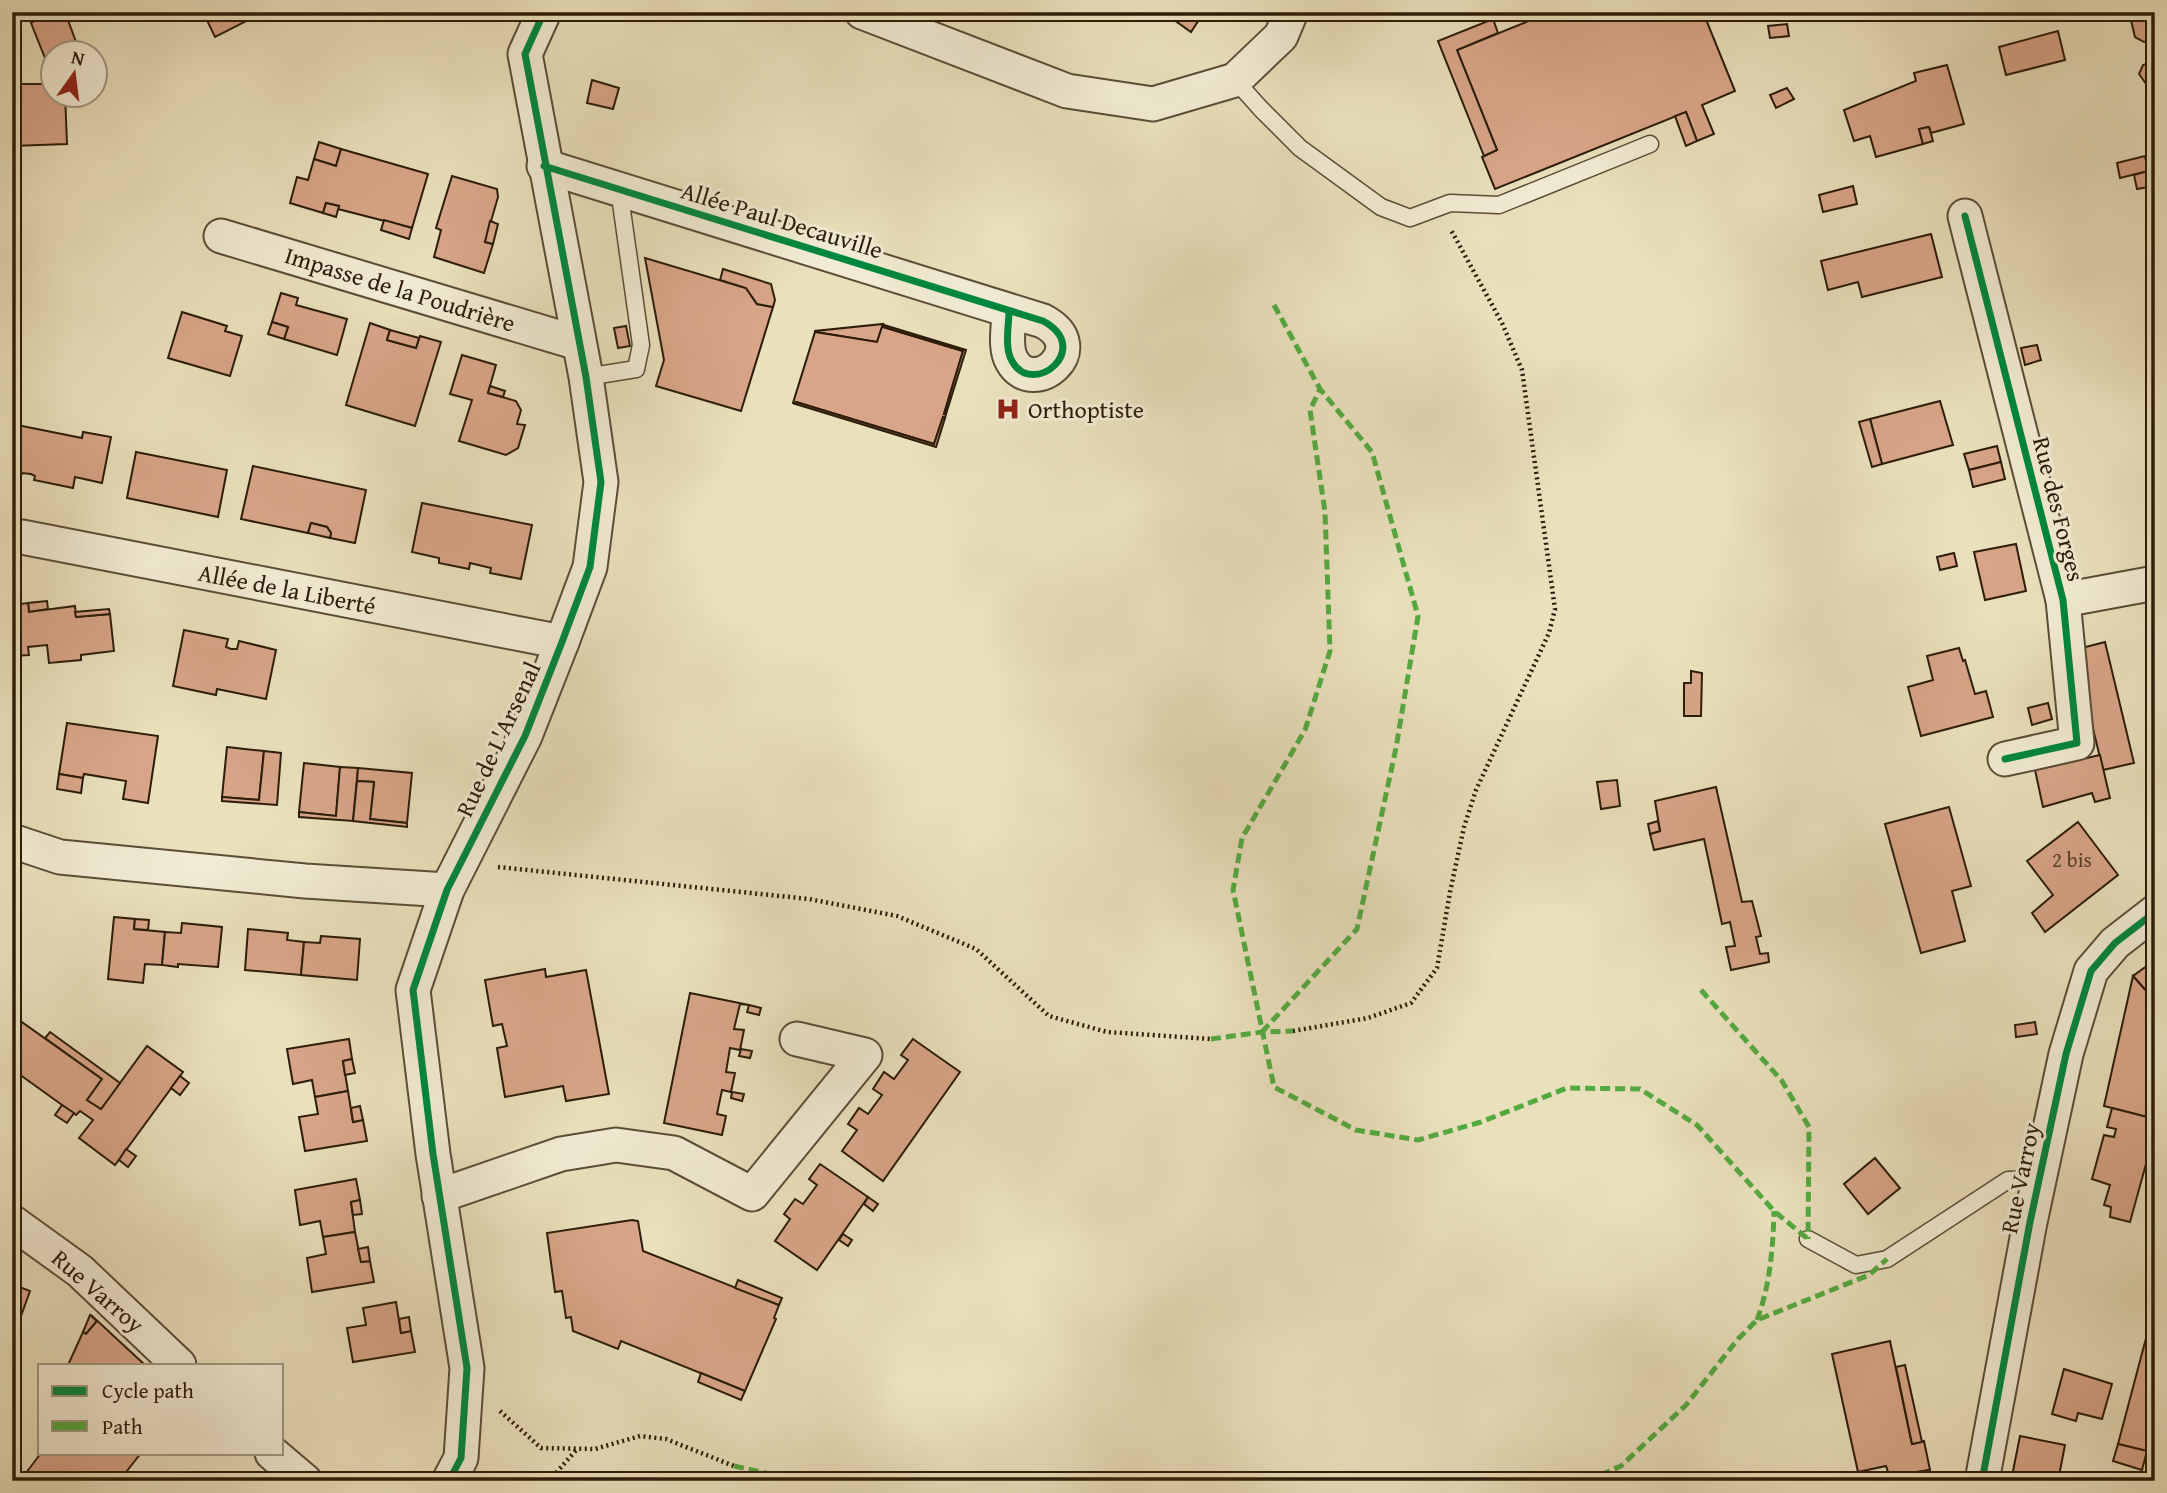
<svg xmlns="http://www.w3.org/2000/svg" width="2167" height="1493" viewBox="0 0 2167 1493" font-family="'Gentium Book Plus',serif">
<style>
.building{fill:#d8a588;stroke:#2c1c09;stroke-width:2}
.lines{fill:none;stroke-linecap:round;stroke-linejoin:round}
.service-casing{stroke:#5b4d36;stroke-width:19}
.minor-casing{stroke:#5b4d36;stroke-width:37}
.path{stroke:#2c1c09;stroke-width:4.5;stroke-dasharray:2 3.5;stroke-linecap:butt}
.service{stroke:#f1ebd3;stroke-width:16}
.minor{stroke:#f1ebd3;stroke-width:33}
.quiet{stroke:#54a941;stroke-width:5;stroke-dasharray:10 5;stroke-linecap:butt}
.cycleway-casing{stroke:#f1ebd3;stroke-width:11}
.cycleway{stroke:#00873e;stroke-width:7}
.labels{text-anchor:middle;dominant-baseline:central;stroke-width:6;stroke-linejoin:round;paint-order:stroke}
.number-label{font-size:21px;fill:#573e29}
.street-label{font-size:24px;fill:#2c1c09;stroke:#f1ebd3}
.poi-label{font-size:24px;fill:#2c1c09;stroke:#f1ebd3;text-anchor:start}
</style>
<rect width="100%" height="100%" fill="#e9e0bc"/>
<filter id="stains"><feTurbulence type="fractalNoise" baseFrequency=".00286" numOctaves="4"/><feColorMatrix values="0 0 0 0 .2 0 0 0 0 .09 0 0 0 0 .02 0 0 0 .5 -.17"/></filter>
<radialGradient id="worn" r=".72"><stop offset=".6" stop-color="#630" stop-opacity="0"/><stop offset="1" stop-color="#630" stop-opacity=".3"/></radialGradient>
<g class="building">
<polygon points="50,12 65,12 79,50 52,52 52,60 47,63 31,23"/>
<polygon points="203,12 264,12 215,37"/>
<polygon points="1163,12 1204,12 1191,32"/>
<polygon points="1551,12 1703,12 1735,91 1702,105 1714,134 1697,141 1686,112 1495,189 1482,157 1497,150 1457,50"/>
<polygon points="2129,12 2155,12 2155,39 2144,42 2135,37"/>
<polygon points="1493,19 1498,33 1457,50 1497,150 1484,156 1438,41"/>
<polygon points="1787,24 1789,36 1770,38 1768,26"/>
<polygon points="2058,31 2065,60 2006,75 1999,47"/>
<polygon points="2155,61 2155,96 2150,97 2149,88 2139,74 2143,65"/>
<polygon points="1947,65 1964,124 1931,133 1929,127 1919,129 1923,144 1876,157 1870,136 1854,141 1844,110 1916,81 1914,73"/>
<polygon points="592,80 619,88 613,109 587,103"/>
<polygon points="12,84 52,84 52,94 65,94 67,144 12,146"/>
<polygon points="1787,88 1794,99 1776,108 1770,95"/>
<polygon points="1686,112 1697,141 1686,146 1675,116"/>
<polygon points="1929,127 1933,141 1923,144 1919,129"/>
<polygon points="319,142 341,149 336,166 314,159"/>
<polygon points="341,149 428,174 412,228 338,209 339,206 326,203 323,213 290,203 297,177 308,180 314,159 336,166"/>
<polygon points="2145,156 2148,171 2120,178 2117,163"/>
<polygon points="2155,169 2155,186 2137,189 2134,175"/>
<polygon points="452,176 497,189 498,197 485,242 493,244 484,273 434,257 441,230 436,228"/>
<polygon points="1853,186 1857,204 1823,212 1819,195"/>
<polygon points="326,203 339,206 336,217 323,213"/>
<polygon points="384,220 412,228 409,239 381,230"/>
<polygon points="490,221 498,224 493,244 485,242"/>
<polygon points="1931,234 1942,277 1862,297 1858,282 1828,290 1821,261"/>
<polygon points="645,258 746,288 757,304 773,307 741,411 656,386 664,360"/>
<polygon points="723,269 771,284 775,300 773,307 757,304 746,288 720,280"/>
<polygon points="281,293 298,298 296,305 347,319 337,355 284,339 288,327 272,322"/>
<polygon points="182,312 227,326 225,331 242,336 230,376 168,358"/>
<polygon points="272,322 288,327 284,339 268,334"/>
<polygon points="370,323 390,330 387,340 416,348 420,336 441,342 415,426 346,405"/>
<polygon points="883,324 877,342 815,332 815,331"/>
<polygon points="883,324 883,327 963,351 944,414 946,414 945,418 943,417 934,444 796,402 795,404 793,403 815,332 877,342"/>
<polygon points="884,325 966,350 946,414 944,414 963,351 883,327"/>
<polygon points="626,326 630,346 618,348 614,328"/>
<polygon points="390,330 419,338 416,348 387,340"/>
<polygon points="2037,345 2041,360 2025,365 2021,348"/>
<polygon points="462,355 496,365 488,393 516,401 521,410 517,424 525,425 518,448 506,455 459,441 472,400 450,394"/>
<polygon points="490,386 505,391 503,397 488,393"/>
<polygon points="1940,401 1953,445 1882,464 1870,419"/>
<polygon points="796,402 934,444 943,417 945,418 936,447 795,404"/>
<polygon points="1870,419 1882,464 1872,467 1859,422"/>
<polygon points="17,425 82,438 83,432 111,437 102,483 75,477 73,488 34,480 35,476 31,474 22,473 21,476 12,475 12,428"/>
<polygon points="1997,446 2001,462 1969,470 1964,454"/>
<polygon points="136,452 227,470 218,517 127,498"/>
<polygon points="2001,462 2005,479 1973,487 1969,470"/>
<polygon points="253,466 366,490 355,543 330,538 331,533 327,527 311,523 308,533 241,519"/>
<polygon points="422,503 532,525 521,579 490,573 491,568 470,563 469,569 439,563 439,558 412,552"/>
<polygon points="311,523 327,527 331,533 330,538 308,533"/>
<polygon points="2016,544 2026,591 1985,600 1974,552"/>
<polygon points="1954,553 1957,566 1940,570 1937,557"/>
<polygon points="47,601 48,609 29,612 28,603"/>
<polygon points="28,603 29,612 75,606 76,617 110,614 114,651 81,655 81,660 49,663 47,645 28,647 29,655 12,656 12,605"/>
<polygon points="109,609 110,614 76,617 75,612"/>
<polygon points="184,630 228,639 226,647 231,649 237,649 239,641 276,650 266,699 217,689 216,695 173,686"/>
<polygon points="2105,642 2134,763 2103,770 2074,650"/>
<polygon points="1959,648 1963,661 1965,660 1975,694 1986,691 1993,717 1921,736 1908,687 1933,680 1927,656"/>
<polygon points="1691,671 1702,673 1701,716 1684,716 1684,683 1691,683"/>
<polygon points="2048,703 2052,719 2032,725 2028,708"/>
<polygon points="67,723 158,736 148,803 123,799 126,781 84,774 83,778 59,774"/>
<polygon points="227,747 264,751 259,800 222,797"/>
<polygon points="264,751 281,753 277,805 222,801 222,797 259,800"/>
<polygon points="2100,755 2110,798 2095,802 2092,793 2043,807 2035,770"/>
<polygon points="304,763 340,767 336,816 299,812"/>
<polygon points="340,767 358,768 353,821 299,817 299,812 336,816"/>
<polygon points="358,768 412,773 407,823 370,819 374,782 357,781"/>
<polygon points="59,774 83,778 81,793 57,789"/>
<polygon points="1617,780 1620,806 1601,809 1597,782"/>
<polygon points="357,781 374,782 370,819 407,823 407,827 353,821"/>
<polygon points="1716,787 1742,902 1752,901 1761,936 1756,937 1760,954 1768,953 1769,962 1731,970 1726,947 1735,946 1730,922 1722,924 1704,839 1654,850 1650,834 1660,831 1655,801"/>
<polygon points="1949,807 1971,886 1952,891 1965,941 1921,953 1885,824"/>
<polygon points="1658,821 1660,831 1650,834 1648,824"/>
<polygon points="2078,822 2118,875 2045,932 2032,913 2053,895 2027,861"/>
<polygon points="114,917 135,919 134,929 165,932 162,965 145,964 143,983 108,979"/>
<polygon points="135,919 149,920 148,930 134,929"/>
<polygon points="182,923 222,927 218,967 178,964 178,967 162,965 165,932 181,933"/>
<polygon points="248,929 288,933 287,940 304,942 301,975 245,970"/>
<polygon points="321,936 360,939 357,980 301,975 304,942 320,943"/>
<polygon points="2155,960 2155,1001 2133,976"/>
<polygon points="545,969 546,977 586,970 609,1094 566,1101 563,1086 505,1097 497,1048 507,1046 502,1024 493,1026 485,980"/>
<polygon points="2133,976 2155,1001 2155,1119 2104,1106"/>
<polygon points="690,993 749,1005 740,1004 734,1029 744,1030 740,1050 730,1048 726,1072 735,1073 731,1092 722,1090 717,1114 726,1116 722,1135 664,1123"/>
<polygon points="749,1005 761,1008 759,1015 747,1012"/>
<polygon points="12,1015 102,1079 87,1100 101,1109 147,1046 183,1072 115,1165 79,1138 93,1120 80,1111 76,1115 12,1069"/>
<polygon points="2035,1022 2037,1034 2016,1037 2015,1025"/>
<polygon points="50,1032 120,1083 101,1109 87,1100 102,1079 45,1038"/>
<polygon points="349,1039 352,1059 343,1061 348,1091 315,1097 312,1080 293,1084 287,1049"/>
<polygon points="913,1039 960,1072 883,1181 842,1151 857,1130 848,1124 859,1108 868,1114 882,1095 873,1089 884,1072 894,1079 908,1060 901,1055"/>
<polygon points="741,1049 752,1051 750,1058 739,1056"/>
<polygon points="352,1059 355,1073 345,1075 343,1061"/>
<polygon points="180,1076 189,1083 180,1095 171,1088"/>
<polygon points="348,1091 353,1122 363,1120 367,1141 305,1151 299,1117 318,1114 315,1097"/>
<polygon points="732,1092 744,1094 742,1101 731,1098"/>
<polygon points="62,1105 74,1113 67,1123 55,1115"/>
<polygon points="360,1106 363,1120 353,1122 351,1108"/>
<polygon points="2112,1108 2155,1119 2155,1142 2153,1147 2151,1146 2130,1222 2110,1217 2111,1207 2104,1205 2110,1185 2092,1179 2104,1135 2114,1137 2116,1129 2107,1127"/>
<polygon points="126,1149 136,1156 128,1167 119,1160"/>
<polygon points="1875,1158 1900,1188 1868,1214 1844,1184"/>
<polygon points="820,1164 868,1197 817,1270 775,1241 790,1219 784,1214 795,1199 803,1204 817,1185 809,1179"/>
<polygon points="356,1179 360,1200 351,1202 355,1232 323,1237 320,1221 300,1225 295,1190"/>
<polygon points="868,1197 878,1204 873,1211 864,1204"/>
<polygon points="360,1200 362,1214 353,1215 351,1202"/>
<polygon points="632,1220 638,1221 643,1251 779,1305 774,1318 776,1319 745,1391 621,1341 618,1349 573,1331 571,1317 566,1318 562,1291 555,1292 547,1233"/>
<polygon points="355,1232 361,1262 370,1261 374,1282 312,1292 307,1258 326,1254 323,1237"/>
<polygon points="843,1234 852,1240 848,1246 839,1240"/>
<polygon points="368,1247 370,1261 361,1262 358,1249"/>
<polygon points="738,1280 782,1298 779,1305 735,1288"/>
<polygon points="12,1284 30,1291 12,1341"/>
<polygon points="396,1302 401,1333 411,1331 415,1352 353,1362 347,1328 366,1325 363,1308"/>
<polygon points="2154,1308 2155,1424 2147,1451 2118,1444"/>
<polygon points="90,1315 97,1321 86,1334 83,1332"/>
<polygon points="91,1315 145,1365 68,1365 83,1332 86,1334 97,1321"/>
<polygon points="409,1317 411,1331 401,1333 399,1319"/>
<polygon points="1890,1341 1912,1444 1924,1441 1930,1470 1890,1478 1886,1466 1858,1472 1832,1354"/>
<polygon points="1905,1365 1922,1442 1912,1444 1896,1367"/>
<polygon points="2064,1369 2112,1384 2102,1419 2078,1413 2076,1421 2052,1414"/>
<polygon points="701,1373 745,1391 741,1400 698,1382"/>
<polygon points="2020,1436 2065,1445 2058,1481 2011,1481"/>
<polygon points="2118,1444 2147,1451 2142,1470 2113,1461"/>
<polygon points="41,1453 141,1453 119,1481 28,1481 23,1477"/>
<polygon points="1929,1470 1926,1481 1915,1481 1917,1472"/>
</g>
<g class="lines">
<g class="service-casing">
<g id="service">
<polyline points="1235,80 1261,109 1300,148 1381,207 1410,218 1450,203 1499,205 1650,144"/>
<polyline points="586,377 636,369 641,345 619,189"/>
<polyline points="1808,1239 1856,1265 1887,1259 2008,1180 2039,1179"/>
</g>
</g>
<g class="minor-casing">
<g id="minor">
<polyline points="862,12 1067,91 1153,104 1235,80 1281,36 1291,12"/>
<path d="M544,166L1043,321C1094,348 1033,399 1012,361C1004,348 1009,325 1009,311"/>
<polyline points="1965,216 2063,600 2077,743 2005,759"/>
<polyline points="221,236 578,343"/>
<polyline points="12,539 22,537 562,642"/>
<polyline points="2063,600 2155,583"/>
<polyline points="12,841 60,857 305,881 447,890"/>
<polyline points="439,1196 561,1154 616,1145 674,1153 752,1194 865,1055 797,1039"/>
<polyline points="12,1222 80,1271 179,1365"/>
<polyline points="272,1453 305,1481"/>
<polyline points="449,1481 461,1458 467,1368 433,1154 413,990 447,890 525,736 562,642 590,567 601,482 586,377 525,54 544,12"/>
<polyline points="1982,1481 2030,1222 2066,1054 2091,971 2115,943 2155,912"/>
</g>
</g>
<g class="path">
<polyline points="498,867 809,899 897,916 976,949 1049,1016 1107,1032 1211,1039"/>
<polyline points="1293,1031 1368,1018 1411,1003 1437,968 1450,892 1464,827 1476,790 1549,633 1555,609 1522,370 1502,323 1451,230"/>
<polyline points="500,1411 541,1448 595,1449 640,1436 666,1439 734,1466"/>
<polyline points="549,1481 578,1448"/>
</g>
<use href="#service" class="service"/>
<use href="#minor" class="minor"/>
<g class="quiet">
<polyline points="1274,305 1320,389"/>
<polyline points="1701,990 1782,1081 1809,1127 1808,1239"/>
<polyline points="1262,1032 1357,929 1396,748 1418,616 1372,452 1320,389 1310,410 1325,512 1330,651 1305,730 1242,838 1233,890 1274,1087 1356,1130 1418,1140 1481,1122 1567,1088 1640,1089 1697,1125 1774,1211 1808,1239"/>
<polyline points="1211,1039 1262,1032 1293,1031"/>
<path d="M1757,1320C1770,1285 1773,1249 1774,1211"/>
<polyline points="734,1466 801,1481"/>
<polyline points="1587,1481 1621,1466 1686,1405 1738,1339 1757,1320 1869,1275 1887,1259"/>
</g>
<g class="cycleway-casing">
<g id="cycleway">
<path d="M544,166L1043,321C1094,348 1033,399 1012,361C1004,348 1009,325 1009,311"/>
<polyline points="1965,216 2063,600 2077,743 2005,759"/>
<polyline points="449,1481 461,1458 467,1368 433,1154 413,990 447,890 525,736 562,642 590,567 601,482 586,377 525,54 544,12"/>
<polyline points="1982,1481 2030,1222 2066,1054 2091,971 2115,943 2155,912"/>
</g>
</g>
<use href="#cycleway" class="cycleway"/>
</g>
<defs>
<g id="hospital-bare" transform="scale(1.89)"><path d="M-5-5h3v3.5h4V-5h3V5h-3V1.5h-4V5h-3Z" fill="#8f2418" stroke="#f1ebd3" stroke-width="2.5" paint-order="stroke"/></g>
</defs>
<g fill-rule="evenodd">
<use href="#hospital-bare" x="1008" y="409"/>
</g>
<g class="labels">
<g class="number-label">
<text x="2072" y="859">2 bis</text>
</g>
<g class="street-label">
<text transform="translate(782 220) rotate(17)">Allée Paul Decauville</text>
<text transform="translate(400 289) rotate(17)">Impasse de la Poudrière</text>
<text transform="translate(2059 509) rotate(76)">Rue des Forges</text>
<text transform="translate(287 589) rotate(11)">Allée de la Liberté</text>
<text transform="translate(498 739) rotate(-65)">Rue de L'Arsenal</text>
<text transform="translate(2020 1178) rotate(-78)">Rue Varroy</text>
<text transform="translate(98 1291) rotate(41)">Rue Varroy</text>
</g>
<g class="poi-label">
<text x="1028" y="409">Orthoptiste</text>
</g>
</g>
<rect width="2167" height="1493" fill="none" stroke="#e9e0bc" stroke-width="42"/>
<rect x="14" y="14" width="2139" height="1465" fill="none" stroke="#2c1c09" stroke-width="3.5"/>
<rect x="21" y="21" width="2125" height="1451" fill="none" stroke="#2c1c09" stroke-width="2"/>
<rect x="38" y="1364" width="245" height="91" fill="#f1ebd3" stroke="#a29882" stroke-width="2"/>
<rect x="52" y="1386" width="35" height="10" fill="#00873e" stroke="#a29882" stroke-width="2"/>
<text x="102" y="1398" font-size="21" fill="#2c1c09">Cycle path</text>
<rect x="52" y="1421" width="35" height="10" fill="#54a941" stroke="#a29882" stroke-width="2"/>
<text x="102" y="1434" font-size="21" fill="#2c1c09">Path</text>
<g transform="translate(74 74) rotate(14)"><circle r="33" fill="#f1ebd3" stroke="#a29882" stroke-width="2"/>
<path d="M0-5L12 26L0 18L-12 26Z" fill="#8f2418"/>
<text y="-10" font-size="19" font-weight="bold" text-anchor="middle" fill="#2c1c09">N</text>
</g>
<rect width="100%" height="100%" filter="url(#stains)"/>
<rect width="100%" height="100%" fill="url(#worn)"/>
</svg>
